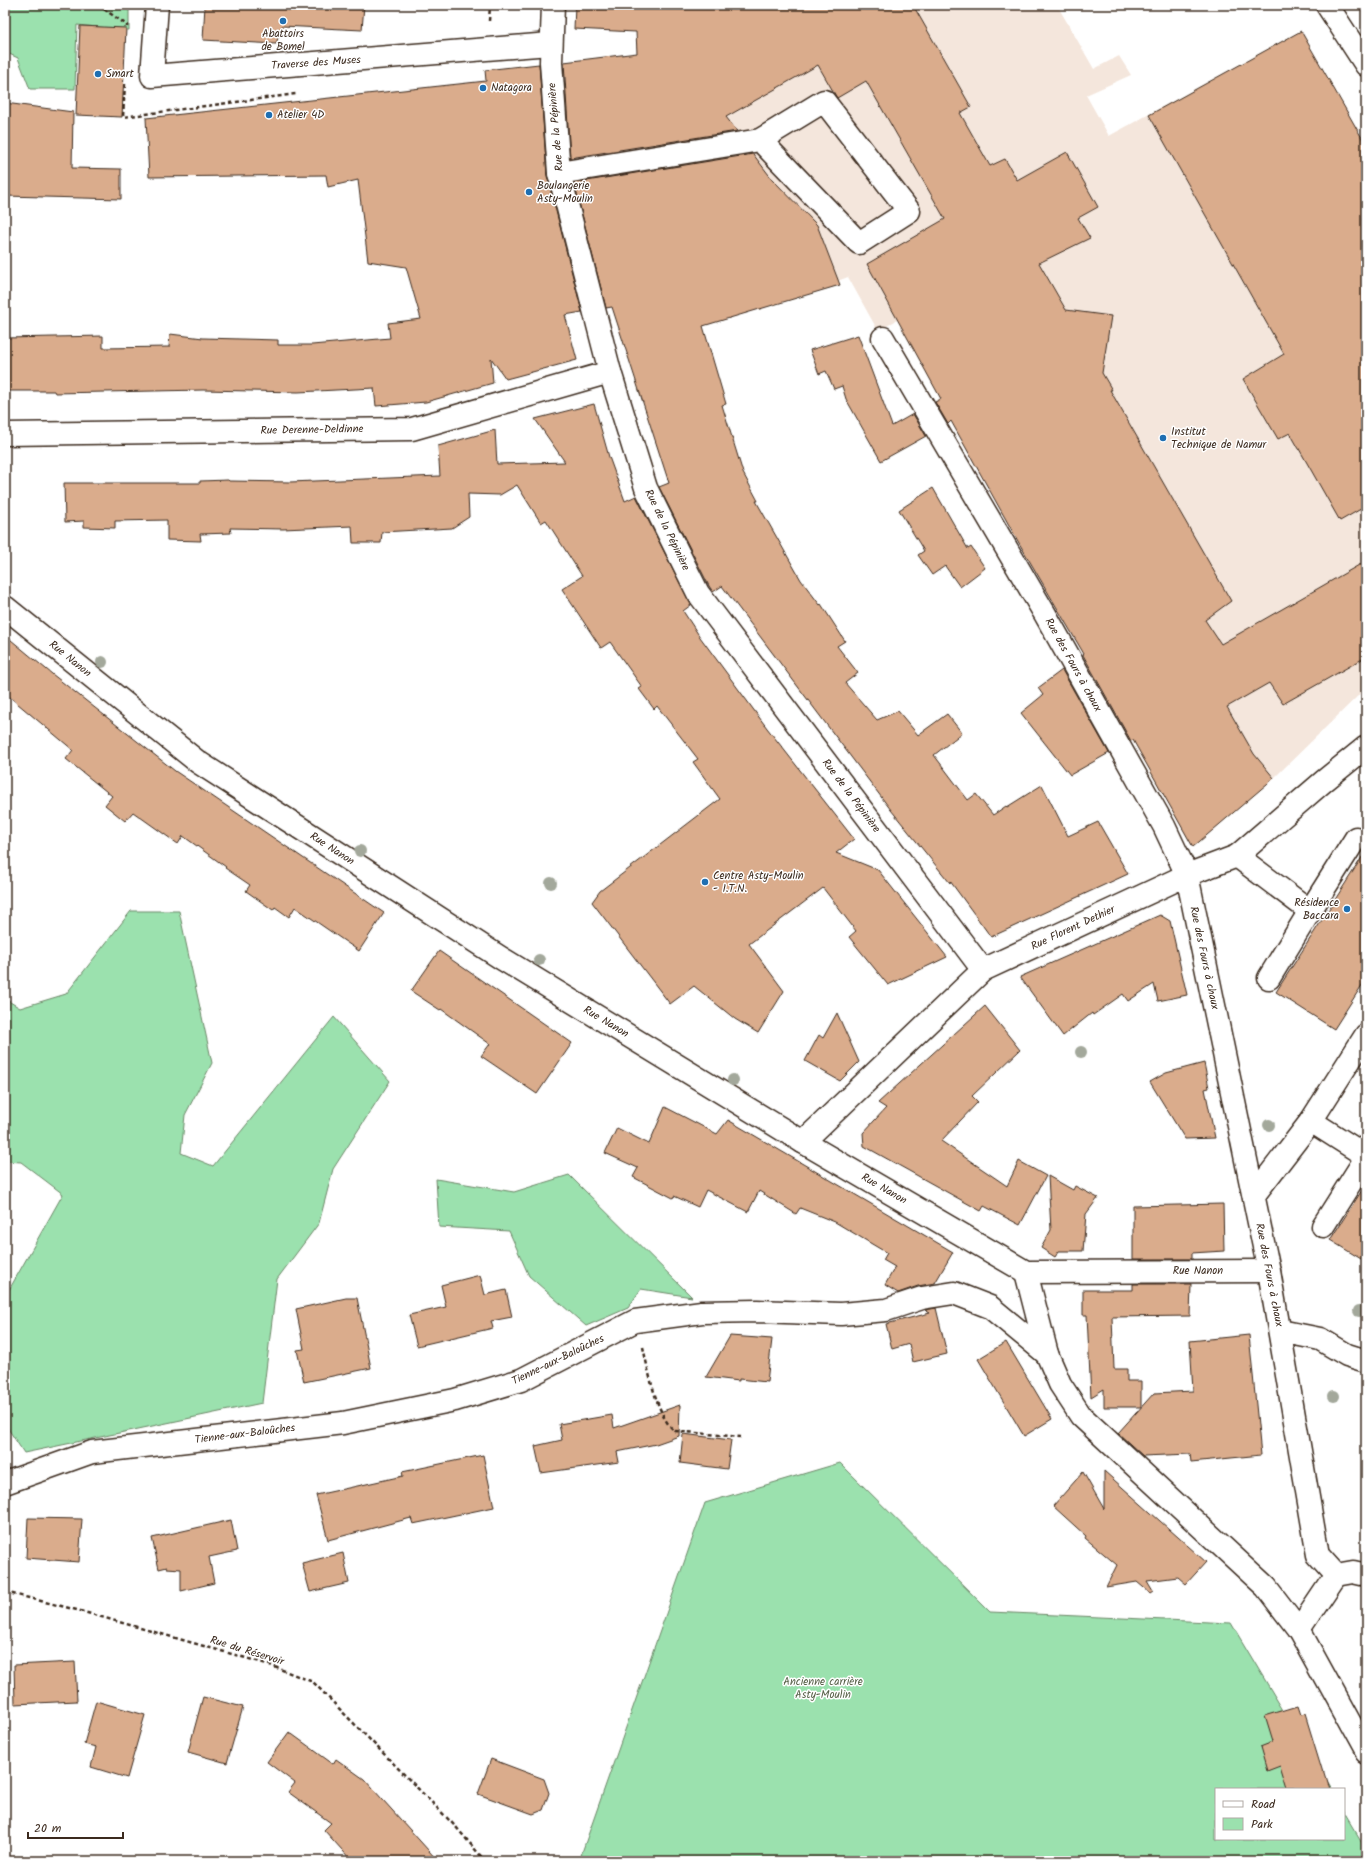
<svg xmlns="http://www.w3.org/2000/svg" width="1371" height="1866" viewBox="0 0 1371 1866" font-family="Kalam,sans-serif">
<style>
.built{fill:#f4e6dc}
.green{fill:#9be1ae;stroke:#6b8666}
.building{fill:#daac8c;stroke:#3b2a1e}
.lines{fill:none;stroke-linecap:round;stroke-linejoin:round}
.minor-casing{stroke:#3b2a1e;stroke-width:25}
.path{stroke:#3b2a1e;stroke-width:2.5;stroke-dasharray:4 3;stroke-linecap:butt}
.minor{stroke:#fff;stroke-width:22}
.tree{fill:#a3a89b}
.poi-dot{fill:#1f6fb2;stroke:#fff;stroke-width:1.5}
.labels{text-anchor:middle;dominant-baseline:central;stroke-width:3;stroke-linejoin:round;paint-order:stroke}
.poi-label{font-size:11px;fill:#3b2a1e;stroke:#fff;text-anchor:start}
.street-label{font-size:11px;fill:#3b2a1e;stroke:#fff}
.park-label{font-size:11px;fill:#586149;stroke:#fff}
</style>
<rect width="100%" height="100%" fill="#fff"/>
<filter id="ink" filterUnits="userSpaceOnUse"><feTurbulence type="fractalNoise" baseFrequency=".025" numOctaves="2"/><feDisplacementMap in="SourceGraphic" scale="8" xChannelSelector="R" yChannelSelector="G"/><feConvolveMatrix kernelMatrix="1 2 1 2 8 2 1 2 1" color-interpolation-filters="sRGB"/></filter>
<g filter="url(#ink)">
<polygon class="built" points="813,5 1057,5 1094,69 1119,56 1131,75 1086,95 1109,136 1301,31 1366,145 1366,688 1274,778 1193,847 944,408 939,410 934,402 940,398 897,320 878,331 848,277 814,290 815,292 686,331 594,238 582,180 580,155 656,147 655,123"/>
<g class="green">
<polygon points="5,5 129,5 129,30 77,25 75,89 30,89 18,58 5,52"/>
<polygon points="131,911 179,911 212,1063 185,1115 181,1153 213,1166 334,1017 390,1081 333,1169 319,1223 277,1279 262,1403 24,1453 5,1424 5,1297 63,1194 21,1162 5,1161 5,999 20,1008 66,994"/>
<polygon points="569,1175 692,1297 641,1289 628,1308 586,1326 529,1276 509,1231 439,1227 436,1179 514,1192"/>
<polygon points="840,1463 990,1612 1231,1623 1330,1789 1216,1789 1216,1839 1344,1839 1344,1813 1366,1850 1366,1861 579,1861 705,1503"/>
</g>
<g class="building">
<polygon points="205,5 364,5 362,30 282,26 276,44 203,40"/>
<polygon points="575,5 913,5 971,107 960,113 990,166 1005,159 1017,180 1067,152 1098,207 1078,218 1090,238 1039,263 1066,310 1111,316 1102,373 1112,390 1110,390 1231,601 1205,620 1221,644 1366,561 1366,657 1283,704 1269,683 1227,707 1254,754 1274,778 1193,847 1133,740 1131,741 1083,655 1084,654 1019,543 951,421 948,424 935,402 941,399 867,264 945,219 866,81 837,98 818,65 726,117 737,131 570,158 564,62 637,53 636,32 574,29"/>
<polygon points="80,26 126,28 122,117 76,115"/>
<polygon points="1301,31 1366,145 1366,506 1340,521 1290,433 1278,439 1243,379 1284,354 1149,115"/>
<polygon points="539,64 547,176 582,312 565,315 577,360 506,379 491,358 493,383 426,402 376,406 374,388 298,392 203,390 55,393 54,391 5,391 5,338 103,336 103,348 169,347 170,334 203,338 278,340 278,345 312,345 390,338 388,323 421,319 406,267 368,261 358,180 328,187 326,175 149,177 146,118 486,81 485,70"/>
<polygon points="5,103 73,112 72,168 121,169 121,199 5,196"/>
<polygon points="753,154 772,179 817,225 840,285 703,326 726,404 722,405 743,473 758,501 756,501 801,580 820,605 821,604 845,641 837,646 858,673 845,683 877,720 898,711 918,735 947,714 962,733 934,755 968,800 976,794 993,815 1006,806 1007,807 1042,785 1068,836 1098,822 1128,874 991,937 950,881 950,883 891,810 722,586 713,592 709,586 659,487 669,483 612,307 606,308 574,183"/>
<polygon points="858,335 892,426 913,414 926,436 881,461 846,399 842,386 834,389 826,371 819,374 810,350"/>
<polygon points="594,404 609,457 625,501 636,496 691,605 683,611 700,637 767,728 854,839 836,853 878,870 947,957 888,985 849,937 856,931 823,888 749,944 784,991 758,1033 735,1019 694,986 670,1004 592,902 600,891 720,799 693,762 698,759 657,706 654,709 639,689 642,687 610,642 601,648 562,589 582,576 546,520 541,523 517,485 500,495 468,494 469,517 452,528 382,532 381,543 353,543 352,526 283,529 230,528 231,533 200,534 201,541 167,540 167,520 115,521 115,528 84,527 84,521 65,522 64,483 200,483 200,481 228,480 229,481 290,482 440,476 438,446 495,430 497,464 565,462 535,419"/>
<polygon points="933,488 968,549 971,547 985,568 960,587 945,566 932,575 918,555 924,551 899,510"/>
<polygon points="5,635 52,674 175,771 384,913 359,951 295,907 289,917 275,907 273,910 246,891 250,885 225,868 226,867 183,836 178,844 133,812 125,821 105,805 112,796 66,759 73,750 5,693"/>
<polygon points="1062,670 1109,753 1070,775 1021,713 1043,695 1038,688"/>
<polygon points="1366,851 1366,979 1334,1029 1276,992"/>
<polygon points="1160,915 1170,921 1187,995 1158,1001 1154,984 1128,1001 1123,994 1093,1015 1092,1013 1063,1036 1020,977"/>
<polygon points="439,951 572,1043 537,1094 481,1056 490,1044 441,1009 440,1010 411,991"/>
<polygon points="985,1006 1020,1050 972,1096 978,1102 941,1141 1007,1186 1019,1161 1046,1176 1020,1225 984,1206 981,1211 864,1146 863,1133 886,1108 878,1103"/>
<polygon points="837,1013 859,1062 840,1081 805,1061 819,1035 823,1038"/>
<polygon points="1204,1063 1209,1088 1205,1089 1215,1138 1185,1139 1150,1082 1166,1073"/>
<polygon points="665,1107 717,1134 728,1120 953,1252 935,1283 918,1286 898,1293 885,1285 895,1267 883,1260 887,1253 835,1222 800,1208 796,1214 759,1191 748,1212 706,1190 698,1207 674,1196 673,1198 633,1177 638,1168 605,1153 617,1128 649,1144"/>
<polygon points="1048,1176 1073,1190 1075,1186 1098,1198 1086,1214 1083,1251 1059,1251 1055,1257 1041,1248 1051,1230"/>
<polygon points="1366,1184 1366,1262 1330,1240"/>
<polygon points="1223,1204 1224,1251 1192,1253 1192,1259 1133,1259 1133,1206"/>
<polygon points="480,1275 485,1295 506,1290 512,1317 491,1321 493,1328 417,1346 409,1315 446,1307 441,1285"/>
<polygon points="1133,1284 1191,1284 1190,1316 1112,1317 1114,1369 1127,1369 1127,1381 1141,1381 1141,1407 1104,1407 1104,1389 1091,1397 1087,1315 1083,1315 1083,1290 1133,1290"/>
<polygon points="346,1298 357,1298 371,1368 304,1382 297,1350 304,1349 296,1309"/>
<polygon points="936,1308 947,1354 913,1362 909,1344 892,1349 886,1324 930,1313 925,1310"/>
<polygon points="1249,1335 1261,1455 1191,1462 1190,1454 1143,1456 1118,1433 1154,1393 1193,1391 1190,1341"/>
<polygon points="730,1336 772,1339 767,1382 739,1379 739,1381 706,1377"/>
<polygon points="1006,1342 1052,1419 1024,1436 978,1359"/>
<polygon points="680,1405 679,1436 656,1444 617,1452 619,1462 541,1473 535,1446 562,1440 559,1424 612,1415 614,1428"/>
<polygon points="683,1434 731,1440 727,1469 680,1463"/>
<polygon points="483,1455 494,1507 413,1524 411,1518 328,1540 316,1495 403,1476 402,1472"/>
<polygon points="1104,1471 1206,1562 1186,1584 1178,1577 1147,1581 1153,1591 1150,1593 1137,1582 1106,1587 1117,1565 1085,1538 1086,1536 1053,1506 1083,1472 1104,1509"/>
<polygon points="28,1518 82,1519 79,1562 26,1558"/>
<polygon points="231,1520 237,1551 209,1557 214,1583 181,1591 181,1569 167,1568 167,1567 159,1569 152,1538"/>
<polygon points="343,1553 349,1583 310,1592 302,1563"/>
<polygon points="75,1662 77,1701 15,1704 14,1665"/>
<polygon points="203,1697 243,1707 227,1763 188,1752"/>
<polygon points="96,1701 145,1715 127,1778 91,1767 96,1747 84,1744"/>
<polygon points="1298,1706 1301,1715 1305,1714 1328,1789 1287,1789 1280,1766 1267,1771 1260,1747 1273,1742 1265,1716"/>
<polygon points="289,1732 333,1764 336,1759 364,1779 438,1861 352,1861 324,1830 331,1823 288,1792 295,1783 267,1762"/>
<polygon points="491,1759 544,1779 549,1793 543,1810 533,1814 478,1794"/>
</g>
<g class="lines">
<g class="minor-casing">
<g id="minor">
<polyline points="157,5 152,76 550,44"/>
<polyline points="553,5 551,62 559,173 610,372 646,488 698,593 983,970"/>
<polyline points="1327,5 1366,65"/>
<polyline points="559,173 760,140 859,243 909,211 824,101 760,140"/>
<polyline points="883,338 1045,614 1164,826 1187,875 1269,1271 1318,1555 1336,1575"/>
<polyline points="5,434 412,429 610,372"/>
<polyline points="5,607 198,762 501,958 803,1142 1026,1272 1269,1271"/>
<polyline points="1237,856 1310,911 1356,838"/>
<polyline points="1269,978 1310,911"/>
<polyline points="1311,1121 1366,1156"/>
<polyline points="803,1142 983,970 1187,875 1237,856 1324,781 1366,747"/>
<polyline points="1254,1195 1311,1121 1366,1035"/>
<polyline points="1323,1226 1366,1158"/>
<polyline points="1026,1272 1047,1354 1060,1384 1081,1416 1266,1587 1299,1630 1366,1752"/>
<polyline points="1280,1331 1320,1339 1347,1355 1366,1361"/>
<polyline points="5,1483 92,1452 343,1423 455,1400 521,1380 635,1321 702,1312 757,1311 841,1314 886,1310 922,1298 954,1293 990,1307 1047,1354"/>
<polyline points="1336,1575 1353,1572 1366,1575"/>
<polyline points="1299,1630 1336,1575"/>
</g>
</g>
<g class="path">
<polyline points="98,5 127,25 127,27"/>
<polyline points="489,21 490,5"/>
<polyline points="125,84 123,117 296,94"/>
<path d="M643,1347C648,1369 657,1418 675,1431L741,1437"/>
<polyline points="5,1592 77,1610 267,1664 313,1682 456,1827 485,1861"/>
</g>
<use href="#minor" class="minor"/>
</g>
<g class="tree">
<circle cx="102" cy="662" r="6"/>
<circle cx="360" cy="851" r="6"/>
<circle cx="551" cy="883" r="6"/>
<circle cx="539" cy="960" r="6"/>
<circle cx="1081" cy="1052" r="6"/>
<circle cx="733" cy="1080" r="6"/>
<circle cx="1269" cy="1125" r="6"/>
<circle cx="1359" cy="1311" r="6"/>
<circle cx="1334" cy="1396" r="6"/>
</g>
</g>
<g class="poi-dot">
<circle cx="283" cy="21" r="4"/>
<circle cx="98" cy="74" r="4"/>
<circle cx="483" cy="88" r="4"/>
<circle cx="269" cy="115" r="4"/>
<circle cx="529" cy="192" r="4"/>
<circle cx="1163" cy="438" r="4"/>
<circle cx="705" cy="882" r="4"/>
<circle cx="1347" cy="909" r="4"/>
</g>
<g class="labels">
<g class="poi-label">
<text x="283" y="34" text-anchor="middle">Abattoirs<tspan x="283" dy="13">de Bomel</tspan></text>
<text x="106" y="74">Smart</text>
<text x="491" y="88">Natagora</text>
<text x="277" y="115">Atelier 4D</text>
<text x="537" y="186">Boulangerie<tspan x="537" dy="13">Asty-Moulin</tspan></text>
<text x="1171" y="432">Institut<tspan x="1171" dy="13">Technique de Namur</tspan></text>
<text x="713" y="876">Centre Asty-Moulin<tspan x="713" dy="13">- I.T.N.</tspan></text>
<text x="1339" y="903" text-anchor="end">Résidence<tspan x="1339" dy="13">Baccara</tspan></text>
</g>
<g class="street-label">
<text transform="translate(316 63) rotate(-4)">Traverse des Muses</text>
<text transform="translate(556 127) rotate(-95)">Rue de la Pépinière</text>
<text transform="translate(312 430) rotate(-1)">Rue Derenne-Deldinne</text>
<text transform="translate(667 530) rotate(64)">Rue de la Pépinière</text>
<text transform="translate(70 659) rotate(39)">Rue Nanon</text>
<text transform="translate(1073 665) rotate(61)">Rue des Fours à chaux</text>
<text transform="translate(851 796) rotate(53)">Rue de la Pépinière</text>
<text transform="translate(332 849) rotate(33)">Rue Nanon</text>
<text transform="translate(1073 928) rotate(-25)">Rue Florent Dethier</text>
<text transform="translate(1204 958) rotate(78)">Rue des Fours à chaux</text>
<text transform="translate(606 1022) rotate(31)">Rue Nanon</text>
<text transform="translate(884 1189) rotate(30)">Rue Nanon</text>
<text x="1198" y="1271">Rue Nanon</text>
<text transform="translate(1269 1275) rotate(79)">Rue des Fours à chaux</text>
<text transform="translate(558 1360) rotate(-26)">Tienne-aux-Baloûches</text>
<text transform="translate(245 1434) rotate(-7)">Tienne-aux-Baloûches</text>
<text transform="translate(247 1651) rotate(17)">Rue du Réservoir</text>
</g>
<g class="park-label">
<text x="823" y="1682">Ancienne carrière<tspan x="823" dy="13">Asty-Moulin</tspan></text>
</g>
</g>
<rect width="1371" height="1866" fill="none" stroke="#fff" stroke-width="20"/>
<rect x="10" y="10" width="1351" height="1846" fill="none" stroke="#3b2a1e" stroke-width="1.5" filter="url(#ink)"/>
<rect x="1215" y="1788" width="130" height="52" fill="#ffffff" stroke="#b1aaa5"/>
<rect x="1223" y="1801" width="20" height="6" fill="#ffffff" stroke="#b1aaa5"/>
<text x="1251" y="1808" font-size="12" fill="#3b2a1e">Road</text>
<rect x="1223" y="1818" width="20" height="12" fill="#9be1ae" stroke="#b1aaa5"/>
<text x="1251" y="1828" font-size="12" fill="#3b2a1e">Park</text>
<path d="M28 1832v6h95v-6" fill="none" stroke="#3b2a1e" stroke-width="2"/>
<text x="34" y="1832" font-size="12" fill="#3b2a1e" stroke="#ffffff" stroke-width="3" paint-order="stroke">20 m</text>
</svg>
